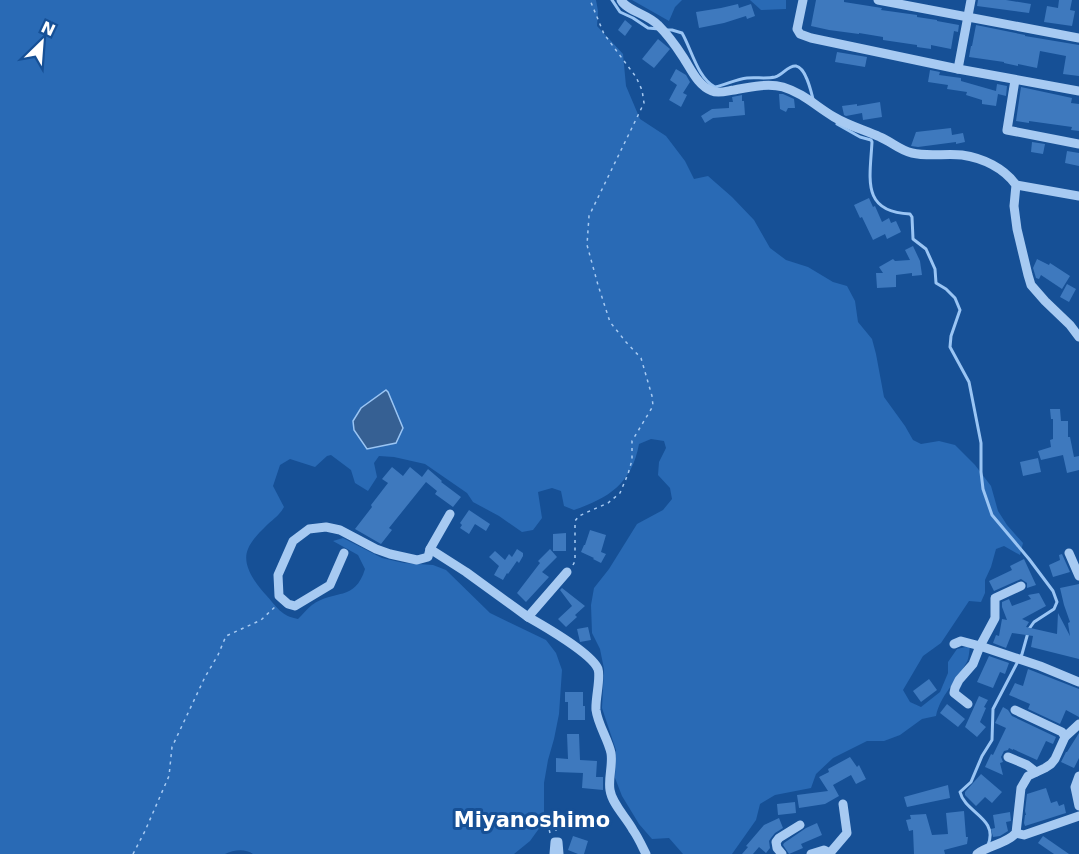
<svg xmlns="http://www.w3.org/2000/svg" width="1079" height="854" viewBox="0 0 1079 854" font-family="'DejaVu Sans',sans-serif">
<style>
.green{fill:#296ab5}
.water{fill:#366093;stroke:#9ac5f4;stroke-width:1.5}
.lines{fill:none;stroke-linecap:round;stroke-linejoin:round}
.stream{stroke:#9ac5f4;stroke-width:3}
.building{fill:#3e79be}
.path{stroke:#a7caf2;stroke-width:1.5;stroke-dasharray:3 4.5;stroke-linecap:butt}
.minor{stroke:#a7caf2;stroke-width:9}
.labels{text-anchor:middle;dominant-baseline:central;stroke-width:6;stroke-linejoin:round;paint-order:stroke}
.quarter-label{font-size:21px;font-weight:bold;fill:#fff;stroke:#165096}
</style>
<rect width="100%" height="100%" fill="#165096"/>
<g class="green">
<path d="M0,0H596L598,11L597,26L623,54L626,86L640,119L666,136L685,161L694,179L708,176L732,197L754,220L770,248L786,260L808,267L833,282L847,286L855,301L858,322L872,339L876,354L884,397L905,426L913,440L921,444L939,441L955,445L975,465L991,486L998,511L1007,525L1023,543L1020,555L1004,546L996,549L991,567L985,580V593L981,602L969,601L941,643L923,656L903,690L910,702L921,707L940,692L948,673V662L957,649L970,646C969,653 969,660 965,665C956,682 940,696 936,716L922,719L900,735L884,741H867L833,758L816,774L811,788L775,795L760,804L756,820L732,854H683L669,838L652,839L639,824L622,796L615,778L616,750L602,708L604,669L600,649L592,633L591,605L594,588L609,569L637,524L663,510L672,499L670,488L658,475L659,462L666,448L664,441L651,439L639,444C632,483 609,498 574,510L564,506L561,491L552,488L538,492L542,518L533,530L522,532L499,516L473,502L467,493L425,464L394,457L379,456L374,463L377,477L368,491L355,483L351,470L331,455L327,456L315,467L290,459L280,465L273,486L284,507C279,516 272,520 265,527C259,533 251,541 248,549C241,565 256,584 266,595C277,607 281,616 298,619C302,615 307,609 312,605C334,589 355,602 365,569L358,555L333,541L343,538L382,558L404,563L433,565L446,570L490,613L546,640L556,653L562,670L559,714L554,739L548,760L544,783V813L543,823L530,841L514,854H253C245,848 233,850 225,854H0Z"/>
<polygon points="632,0 682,0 675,7 669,21"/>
<polygon points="750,0 786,0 786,9 761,10"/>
</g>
<polygon class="water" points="386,390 388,392 403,428 396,443 367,449 354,430 353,421 361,408"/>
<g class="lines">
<g class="stream">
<polyline points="612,0 620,12 633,18 648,28 659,29"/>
<path d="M665,30H672L682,33C691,48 698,79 715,87C726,85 736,79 747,78C756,77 766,79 775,77C783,75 788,65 796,66C806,68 811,91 813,99"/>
<path d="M837,124L860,137L871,140L872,142C870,179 861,212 910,214L912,217L913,239L926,249L935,269L936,283L946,289L955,298L960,310L951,336L950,347L969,382L981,443V472L983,489L992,515L1029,559L1053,591L1057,602L1054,609L1034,622L1029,629L1022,654L1016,665L993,709L992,740L982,756L971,782L960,792C965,813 999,818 988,845"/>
</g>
</g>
<g class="building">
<polygon points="816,0 844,0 844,2 882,8 881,10 917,15 917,17 937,20 937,21 959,25 958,32 954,31 951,49 931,45 931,49 917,47 917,45 883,40 883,37 859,33 859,34 829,30 811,26"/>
<polygon points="978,0 1006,0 1031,4 1029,13 977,6"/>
<polygon points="1059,0 1072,0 1070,10 1075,11 1072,26 1044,22 1047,6 1058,8"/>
<polygon points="738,4 739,8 751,4 755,16 747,19 746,16 724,23 699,28 696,12 721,8"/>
<polygon points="625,20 632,26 625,36 618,30"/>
<polygon points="976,25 1025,35 1025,36 1079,45 1079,76 1063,74 1066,56 1040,51 1037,68 1018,64 1018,66 1004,63 1004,62 969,57 971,46 972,46"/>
<polygon points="658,39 670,49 654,68 642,59"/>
<polygon points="837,52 867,57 865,67 835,62"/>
<polygon points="676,69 686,75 690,82 683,93 687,95 681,107 669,100 677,85 670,80"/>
<polygon points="930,70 940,72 939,75 961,78 961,81 996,91 997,84 1007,86 1006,96 998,94 996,106 982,104 982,100 966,95 967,92 947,89 948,85 928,82"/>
<polygon points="1021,87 1072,98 1071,103 1079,104 1079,131 1071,130 1072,127 1029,121 1029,123 1016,121"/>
<polygon points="779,94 783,94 794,99 795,108 788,108 786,112 780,109"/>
<polygon points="742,95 742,101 744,101 745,115 713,118 705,123 701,116 712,109 729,108 729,102 733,102 732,97"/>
<polygon points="880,102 882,117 863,120 862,113 846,116 844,115 842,106 857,104 857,106"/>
<polygon points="951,128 952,135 963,133 965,142 956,144 956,142 918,147 911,146 916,132"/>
<polygon points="1032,142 1045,144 1043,154 1031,152"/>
<polygon points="1067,151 1079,153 1079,166 1065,163"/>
<polygon points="869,198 873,207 875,206 882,222 889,218 891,223 896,221 901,232 887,239 885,234 873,240 862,217 860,218 854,205"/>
<polygon points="913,246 920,261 922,275 912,276 912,273 896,275 896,287 877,288 876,273 883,273 879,267 893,259 895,261 910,260 905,250"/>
<polygon points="1037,259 1049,265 1050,263 1070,276 1062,289 1041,275 1039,279 1036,278 1033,268"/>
<polygon points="1067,284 1076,289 1069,302 1060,297"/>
<polygon points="1050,409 1060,409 1061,421 1068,421 1068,437 1070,437 1074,457 1079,456 1079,470 1067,473 1063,455 1041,460 1038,451 1051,447 1050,440 1053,439 1053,419 1051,419"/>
<polygon points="1038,458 1041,472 1023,476 1020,462"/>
<polygon points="392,467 403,476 410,467 422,477 428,469 442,481 441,482 461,497 453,507 435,494 437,491 426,482 389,528 392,530 381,544 355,529 372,507 371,505 388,483 382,479"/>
<polygon points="469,510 490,524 486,531 475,524 469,534 460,528 462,525 460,523"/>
<polygon points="590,530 606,535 601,552 606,554 601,563 593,559 594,558 581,552 584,545 585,545"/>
<polygon points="566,533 566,551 553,551 553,534"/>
<polygon points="517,549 523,553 523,556 519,563 517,561 508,574 507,573 503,580 494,575 499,566 489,557 495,551 505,560 509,554 512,557"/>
<polygon points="550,549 557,557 542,572 549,577 526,602 517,593 540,563 538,561"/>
<polygon points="1062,554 1070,572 1053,577 1049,565 1060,560 1059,555"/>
<polygon points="1024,559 1036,585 1027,588 1027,583 1021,579 994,591 989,581 1012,570 1010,566"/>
<polygon points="1079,584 1079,659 1031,647 1033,636 1012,633 1006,648 993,643 996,635 999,636 1002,619 1007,620 1002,607 1002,602 1009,599 1012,606 1031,599 1028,595 1039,593 1046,606 1022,619 1029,622 1026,627 1057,634 1058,613 1070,636 1068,623 1070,622 1064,605 1060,588"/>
<polygon points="562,588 585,606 575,615 577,617 566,627 558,619 572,606 560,590"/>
<polygon points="588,627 591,640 580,642 577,629"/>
<polygon points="989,656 1009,663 1005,674 1000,672 993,688 977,682"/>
<polygon points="1028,669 1079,689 1079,717 1066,710 1060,724 1028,709 1030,704 1009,695 1015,683 1023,686"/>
<polygon points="929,679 937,690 921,702 913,691"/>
<polygon points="565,692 583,692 583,706 585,706 585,720 568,720 568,702 565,702"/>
<polygon points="979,696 988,700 984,707 986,708 980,722 986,727 977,737 965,727"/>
<polygon points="947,704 965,719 958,727 940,713"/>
<polygon points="1003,707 1008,710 1012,716 1056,737 1053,744 1046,741 1037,760 1013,749 1013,750 1009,748 1008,750 1004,751 1001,757 1003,762 1000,763 1003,775 985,767 991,754 993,755 1006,728 995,723"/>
<polygon points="1079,733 1079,758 1074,768 1061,762 1066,752 1067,752"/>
<polygon points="567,734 579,734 580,760 597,761 596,777 603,777 603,790 582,788 583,773 556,772 556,758 568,759"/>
<polygon points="850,757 857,767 859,765 866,779 856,784 851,775 833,785 839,796 825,804 799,808 797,795 828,791 819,777 829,772 828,769"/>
<polygon points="981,774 1002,792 992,803 985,797 976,806 965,795 965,792"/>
<polygon points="948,785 950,798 907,807 904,797"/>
<polygon points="1046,788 1051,803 1057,801 1059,806 1064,804 1066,813 1025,826 1024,823 1025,815 1026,815 1025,811 1027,794"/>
<polygon points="795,802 796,813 778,815 777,804"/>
<polygon points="964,811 966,837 968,837 967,844 944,850 945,854 914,854 913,830 909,831 906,820 911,819 910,815 926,814 932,835 948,834 946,813"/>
<polygon points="1010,812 1011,821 1006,822 1008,831 1000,836 993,837 991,829 995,828 993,815"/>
<polygon points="779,818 783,828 775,833 771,838 769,841 770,848 766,853 759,847 753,854 742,854 748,847 746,846 764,825"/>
<polygon points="817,823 822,835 801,844 803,848 789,854 783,845 784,843 806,828"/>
<polygon points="573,836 588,841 584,854 578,854 568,850"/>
<polygon points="1043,836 1069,854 1054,854 1038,843"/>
</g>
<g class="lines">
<g class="path">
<polyline points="573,565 575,561 575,521 579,516 592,510 608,503 620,493 628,474 632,460 632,441 653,406 652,396 641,358 626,342 610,322 598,285 587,245 589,216 644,103 642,90 636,77 604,34 590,0"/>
<polyline points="550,833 548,825 556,822 556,832"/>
<polyline points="133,854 145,831 169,776 172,747 205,677 218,655 226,636 261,620 277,605"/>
</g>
<g class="minor">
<path d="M621,0C627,11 648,14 658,25C667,34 676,46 683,57C691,69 698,86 712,91C718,94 727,91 734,90C750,87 768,83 783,87C803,93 817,107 834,117C849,126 865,130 880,137C892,142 899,150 912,153C929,157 946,153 962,155C983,158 1004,168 1016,185L1014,206L1017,229L1028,275L1031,285L1045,301L1070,325L1079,337"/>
<polyline points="803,0 797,29 800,34 811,38 958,69 1079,91"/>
<polyline points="878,0 1079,38"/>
<polyline points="958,69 971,0"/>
<polyline points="1015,80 1007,130 1079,144"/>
<polyline points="1016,185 1079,196"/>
<polyline points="450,514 430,549 466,572 528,617"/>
<polyline points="344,553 330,585 295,606 288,604 279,596 278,575 293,541 309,529 326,527 340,530 376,549 390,554 417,560 428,557 430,549"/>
<polyline points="1069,553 1079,576"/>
<path d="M567,572L528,617C544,626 592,654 598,669C601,678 595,699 596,710C598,725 608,739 611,753C613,765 608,778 610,790C612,804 626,817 633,830C638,837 642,846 646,854"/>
<polyline points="954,644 961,641 980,646 995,618 995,598 1021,586"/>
<polyline points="968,704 954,693 955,688 959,680 973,664 980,646 1040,666 1079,682"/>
<polyline points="1015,710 1062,732 1065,737"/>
<polyline points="1008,757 1027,765 1036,772"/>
<polyline points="1079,776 1075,787 1079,806"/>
<polyline points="1016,833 1024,835 1079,816"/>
<polyline points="554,854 555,842 558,842 559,854"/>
<polyline points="782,854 777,848 776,842 779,838 800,825"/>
<polyline points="811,854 824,850 830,853"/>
<polyline points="831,854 830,853 847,833 843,804"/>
<path d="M977,854C989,845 1006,844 1016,833L1021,788L1028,776L1045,768L1051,764L1055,759L1065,737L1079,724"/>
</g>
</g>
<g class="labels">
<g class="quarter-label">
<text x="532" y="820">Miyanoshimo</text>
</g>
</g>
<g transform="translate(42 42) rotate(25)" stroke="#165096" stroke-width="4.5" paint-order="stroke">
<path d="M0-4.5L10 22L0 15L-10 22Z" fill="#ffffff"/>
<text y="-9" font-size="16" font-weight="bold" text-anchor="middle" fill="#ffffff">N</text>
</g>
</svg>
